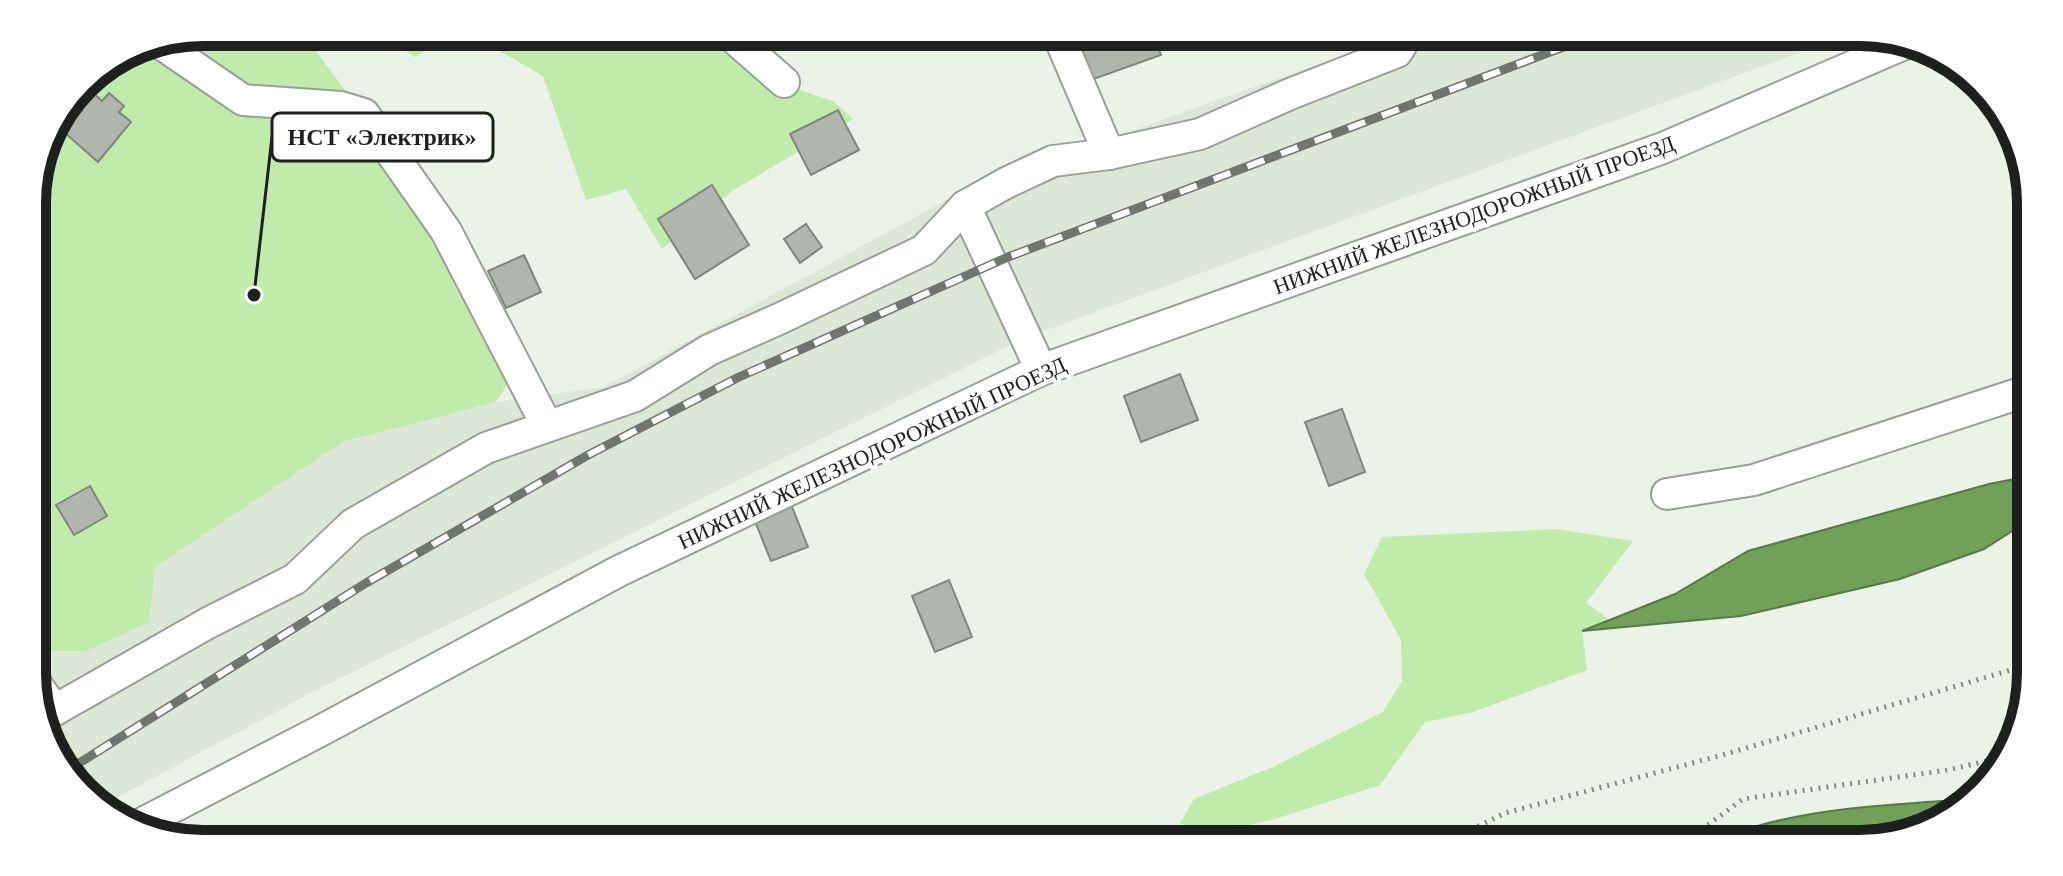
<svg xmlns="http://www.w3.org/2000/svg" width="2063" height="876" viewBox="0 0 2063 876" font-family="'Times New Roman',serif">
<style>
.built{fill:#dce7d8}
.green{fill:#c0ebab}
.water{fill:#71a059;stroke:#587a47;stroke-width:2}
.building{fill:#b0b6ad;stroke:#80867e;stroke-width:2}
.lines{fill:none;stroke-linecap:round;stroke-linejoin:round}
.minor-casing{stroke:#999e96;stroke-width:34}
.path{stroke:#838881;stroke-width:5;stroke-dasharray:2 6;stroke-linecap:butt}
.minor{stroke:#fff;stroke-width:30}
.rail-casing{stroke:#71756f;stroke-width:9}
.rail{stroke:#fff;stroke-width:6;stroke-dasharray:18;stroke-linecap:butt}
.labels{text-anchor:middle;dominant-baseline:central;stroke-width:8;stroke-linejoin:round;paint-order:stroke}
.street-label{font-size:22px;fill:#1e201d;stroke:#fff}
.rim{fill:none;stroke:#1e201d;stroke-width:10}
.leader{fill:none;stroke:#1e201d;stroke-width:3}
.callout-dot{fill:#1e201d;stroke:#fff;stroke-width:3}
.callout{fill:#fff;stroke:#1e201d;stroke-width:3}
.callout-label{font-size:24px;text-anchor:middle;font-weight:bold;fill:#1e201d}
</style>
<rect width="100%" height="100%" fill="#ebf2e8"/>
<polygon class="built" points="1409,32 1855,32 1022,339 309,694 103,805 68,778 34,696 33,651 86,651 155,567 343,442 496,402 604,387 963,191"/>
<g class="green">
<polygon points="203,32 335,32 316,51 438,216 514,374 496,402 343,442 155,567 149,622 86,651 33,651 32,191 50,127 90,75 138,45"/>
<polygon points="376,32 456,32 415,57"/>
<polygon points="467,32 720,32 776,82 833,101 853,119 732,191 662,249 626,189 586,200 543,76"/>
<polygon points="1556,529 1633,541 1586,603 1610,620 1582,631 1587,670 1470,713 1425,722 1380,785 1275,819 1206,835 1180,823 1194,799 1275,766 1383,712 1402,681 1401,640 1364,574 1382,537"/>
</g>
<g class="water">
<polygon points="2030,476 2031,519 1984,549 1900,579 1741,616 1582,631 1675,594 1748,551 1989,484"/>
<path d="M1971,799L1964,809L1871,844H1717C1728,838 1739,832 1751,828C1817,807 1901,804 1971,799Z"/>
</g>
<g class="building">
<polygon points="1100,32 1151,32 1161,55 1088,81 1076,39"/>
<polygon points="89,89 102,101 109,93 124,106 119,112 131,122 98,162 57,126"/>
<polygon points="838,110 859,150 811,175 790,134"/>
<polygon points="712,185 749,245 695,279 658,219"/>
<polygon points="806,224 822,247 800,263 784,239"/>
<polygon points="524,255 541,292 506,308 488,271"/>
<polygon points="1180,374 1198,420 1141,442 1124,396"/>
<polygon points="1342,409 1365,472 1329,486 1305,422"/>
<polygon points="90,486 107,516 74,535 56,505"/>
<polygon points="790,502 808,547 771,561 753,516"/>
<polygon points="949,580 972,637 935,652 912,596"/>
</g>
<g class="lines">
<g class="minor-casing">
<g id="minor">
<polyline points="727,32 784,82"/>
<polyline points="1057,32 1109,154"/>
<polyline points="157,41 243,100 341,107 364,114 446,231 547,426"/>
<polyline points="965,206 1041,370"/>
<polyline points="1667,494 1754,480 2030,390"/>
<polyline points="33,680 55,710"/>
<polyline points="41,715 55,710 208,623 295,579 353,524 486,448 635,396 709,350 779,319 924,250 965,206 1006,183 1053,161 1109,154 1200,134 1290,94 1397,52 1409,32"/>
<polyline points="133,828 320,731 619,571 1041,370 1663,148 1909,42"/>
</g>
</g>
<g class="path">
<polyline points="1442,844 1505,813 1726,754 2031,664"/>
<polyline points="1682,844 1743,799 1948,770 2004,757"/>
</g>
<use href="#minor" class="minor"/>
<g class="rail-casing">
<polyline id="rail" points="65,772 366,583 588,455 739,377 1008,257 1603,32"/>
</g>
<use href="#rail" class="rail"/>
</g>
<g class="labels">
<g class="street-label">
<text transform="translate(1474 215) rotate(-20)">НИЖНИЙ ЖЕЛЕЗНОДОРОЖНЫЙ ПРОЕЗД</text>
<text transform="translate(872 453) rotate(-25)">НИЖНИЙ ЖЕЛЕЗНОДОРОЖНЫЙ ПРОЕЗД</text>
</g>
</g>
<path d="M0 0H2063V876H0ZM203 46H1860A157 157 0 0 1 2017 203V673A157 157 0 0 1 1860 830H203A157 157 0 0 1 46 673V203A157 157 0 0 1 203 46Z" fill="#fff" fill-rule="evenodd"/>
<path class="rim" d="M203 46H1860A157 157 0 0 1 2017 203V673A157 157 0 0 1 1860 830H203A157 157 0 0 1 46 673V203A157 157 0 0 1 203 46Z"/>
<path class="leader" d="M254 295L272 137"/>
<circle class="callout-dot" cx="254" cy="295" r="8"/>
<rect class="callout" x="272" y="113" width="221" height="48" rx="8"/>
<g class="callout-label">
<text x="382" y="145">НСТ «Электрик»</text>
</g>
</svg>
